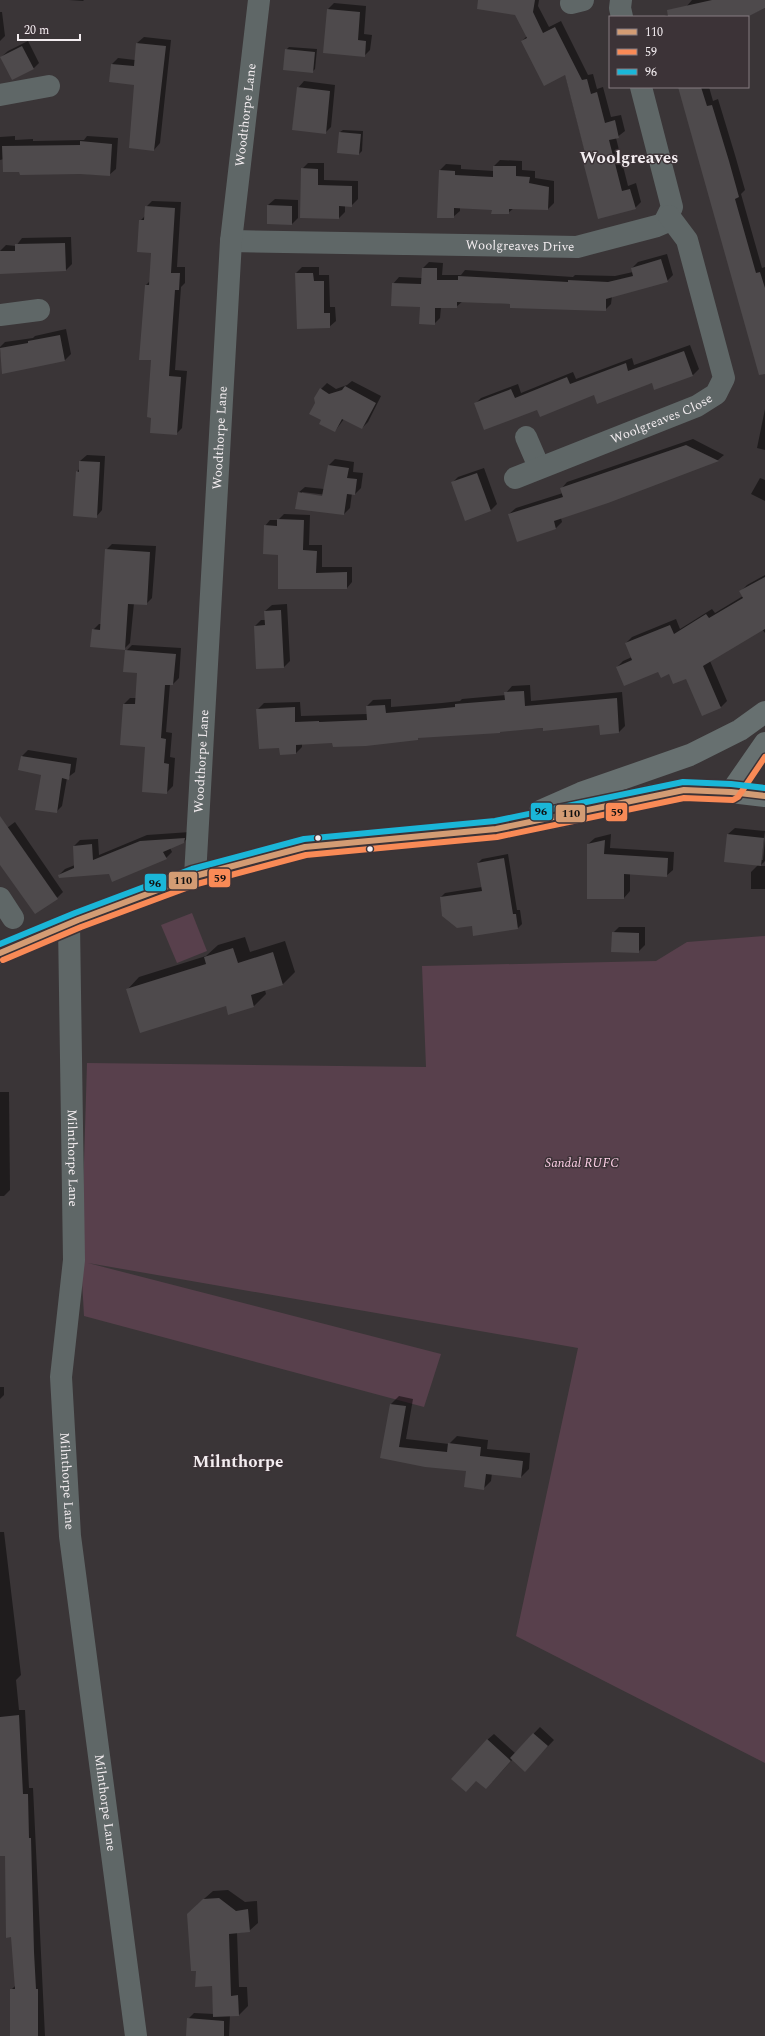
<svg xmlns="http://www.w3.org/2000/svg" width="765" height="2036" viewBox="0 0 765 2036" font-family="Spectral,serif">
<style>
.green{fill:#58404c}
.shadow{fill:#0007;fill-rule:evenodd}
.building{fill:#4e4a4c}
.lines{fill:none;stroke-linecap:round;stroke-linejoin:round}
.minor{stroke:#5f6767;stroke-width:22}
.primary{stroke:#677070;stroke-width:22}
.bus-1-casing{stroke:#3c3337;stroke-width:9}
.bus-2-casing{stroke:#3c3337;stroke-width:9}
.bus-3-casing{stroke:#3c3337;stroke-width:9}
.bus-1{stroke:#d39c74;stroke-width:6}
.bus-2{stroke:#f98a56;stroke-width:6}
.bus-3{stroke:#1ab6d8;stroke-width:6}
.bus-dot{fill:#f3edf0;stroke:#3c3337;stroke-width:1.5}
.labels{text-anchor:middle;dominant-baseline:central;stroke-width:3;stroke-linejoin:round;paint-order:stroke}
.street-label{font-size:13px;fill:#f3edf0;stroke:#3c3337}
.park-label{font-size:13px;font-style:italic;fill:#fbcde4;stroke:#3c3337}
.district-label{font-size:17px;font-weight:bold;fill:#f3edf0;stroke:#3c3337}
.line-badge{stroke:#3c3337;stroke-width:1.5}
.pale-badge-label{font-size:11px;text-anchor:middle;font-weight:bold;fill:#111}
</style>
<rect width="100%" height="100%" fill="#3a3537"/>
<g class="green">
<polygon points="192,913 207,951 177,963 161,925"/>
<polygon points="765,936 765,1763 516,1636 578,1348 88,1263 441,1354 424,1407 84,1316 81,1261 87,1063 426,1067 422,966 656,961 687,942"/>
</g>
<g class="shadow">
<polygon points="69,0 84,0 83,1"/>
<polygon points="510,0 539,0 538,6 549,27 561,21 588,75 593,74 597,89 603,87 611,117 621,115 625,131 616,138 628,186 636,183 641,202 635,208 583,154 585,151 565,74 522,41 527,36"/>
<polygon points="692,0 765,0 765,8 745,17 661,17 686,9 686,7"/>
<polygon points="334,3 366,6 364,34 372,35 370,50 364,56 328,9"/>
<polygon points="0,12 2,12 5,36 0,41"/>
<polygon points="144,37 171,40 160,143 154,150 135,84 112,64 118,58 135,60 137,43"/>
<polygon points="28,41 39,63 33,69 1,57 8,51"/>
<polygon points="289,47 317,49 315,69 312,72 286,50"/>
<polygon points="304,81 335,85 331,127 325,133 298,88"/>
<polygon points="680,87 709,87 713,101 718,99 735,155 745,190 741,194 762,268 765,267 765,368"/>
<polygon points="343,130 363,131 362,151 359,154 340,132"/>
<polygon points="15,136 15,140 33,139 33,141 84,140 87,136 118,138 116,169 109,175 20,171 4,159 0,160 0,137"/>
<polygon points="500,160 522,161 522,170 535,171 535,178 554,181 554,203 548,209 514,208 508,213 493,209 460,207 460,211 453,217 440,170 446,164 461,165 461,169 494,171 494,166"/>
<polygon points="308,163 324,163 324,180 358,181 358,199 351,206 345,205 345,212 339,218 302,169"/>
<polygon points="275,199 298,200 298,218 292,224 268,205"/>
<polygon points="152,201 181,202 177,267 185,267 185,283 181,287 175,370 187,371 182,428 176,434 152,360 146,285 150,281 152,252 140,221 146,215 146,207"/>
<polygon points="71,237 72,264 66,270 0,273 0,251 6,245 16,246 22,238"/>
<polygon points="667,254 673,275 667,281 612,296 611,304 605,310 463,301 456,307 441,307 440,318 434,324 421,306 393,284 399,277 422,278 423,268 429,262 443,263 442,275 461,275 465,270 573,277 575,275 615,276 633,272 632,268 638,262"/>
<polygon points="302,267 319,267 319,275 329,275 330,307 335,307 336,321 329,327 296,273"/>
<polygon points="66,329 71,354 65,360 3,373 0,347 5,342 33,338 35,336"/>
<polygon points="690,345 699,369 693,375 594,394 538,409 475,404 481,398 518,384 521,393 573,372 576,379 632,358 634,365"/>
<polygon points="352,381 381,396 368,422 362,428 344,419 335,431 322,419 316,403 321,389 327,383 336,389 347,385"/>
<polygon points="765,409 765,450 757,448"/>
<polygon points="693,439 724,455 718,460 561,518 562,522 556,528 518,540 509,514 516,508 563,493 561,489 567,482"/>
<polygon points="87,455 105,456 102,510 96,517 77,472 80,468 80,461"/>
<path d="M335,459L354,462L353,472L363,473L361,488L355,494L352,493L350,508L344,514L298,493L305,487L324,489L329,465ZM302,492L327,495V497L302,494Z"/>
<polygon points="484,468 497,504 490,511 452,483 458,477"/>
<polygon points="760,478 765,480 765,501 751,494"/>
<polygon points="284,514 310,515 309,545 322,545 322,567 352,567 352,582 347,588 279,588 279,554 265,526 270,520 278,520"/>
<polygon points="112,544 156,546 152,598 146,604 134,603 130,643 124,649 93,630 99,624 101,624 106,550"/>
<polygon points="765,575 765,633 762,629 710,661 727,701 721,707 687,677 659,670 617,667 623,661 632,657 626,643 632,637 676,619 680,629 712,609 715,613 743,596 741,591 747,585"/>
<polygon points="287,604 290,661 284,667 257,668 255,626 261,620 266,620 265,611 272,605"/>
<polygon points="132,645 181,648 179,678 173,684 170,684 166,732 172,733 170,757 175,758 173,786 166,793 146,746 124,704 130,698 137,698 138,673 126,651"/>
<polygon points="530,685 531,701 622,692 625,726 619,732 600,734 600,724 419,737 417,739 302,743 302,747 296,753 280,747 257,710 264,703 300,702 301,716 367,714 367,706 373,700 391,699 391,707 442,703 460,701 462,699 506,695 506,693 512,686"/>
<polygon points="28,750 77,758 75,772 67,778 62,806 56,812 43,774 22,756"/>
<polygon points="15,822 63,892 57,898 0,862 0,833"/>
<polygon points="735,828 765,831 761,860 763,860 765,840 765,861 760,866 765,866 765,889 751,889 751,872 758,865 725,861 728,834"/>
<polygon points="190,832 190,835 184,842 170,848 172,852 166,858 110,873 59,875 65,869 75,865 74,846 80,840 98,839 99,855 147,835"/>
<polygon points="611,834 610,848 674,852 673,870 666,876 630,873 630,891 624,898 588,844 595,838"/>
<polygon points="508,854 517,910 520,910 522,924 518,928 472,925 441,897 445,893 482,887 478,863 482,859"/>
<polygon points="619,927 645,927 645,945 638,952 613,933"/>
<polygon points="245,937 250,952 285,941 295,972 283,984 265,990 266,994 254,1006 229,1014 226,1005 127,990 139,977 206,956 218,945"/>
<polygon points="0,1092 9,1092 10,1190 4,1196 0,1196"/>
<polygon points="0,1387 4,1387 4,1395 0,1399"/>
<polygon points="399,1396 413,1399 406,1439 449,1444 457,1436 488,1440 487,1449 530,1453 529,1469 521,1477 492,1473 491,1481 484,1488 467,1470 381,1457 391,1404"/>
<polygon points="0,1532 4,1532 21,1675 16,1680 19,1710 25,1710 29,1788 33,1788 45,2036 11,2036 11,1990 16,1985 6,1855 0,1855"/>
<polygon points="540,1727 554,1740 531,1764 513,1759 492,1782 487,1740 494,1734 515,1753"/>
<polygon points="228,1890 245,1902 257,1901 258,1923 249,1931 237,1933 239,1987 247,1987 248,2006 239,2015 230,2015 229,2036 187,2036 188,2019 194,2013 214,2014 212,1985 197,1905 213,1891"/>
</g>
<g class="building">
<polygon points="478,0 535,0 533,12 543,33 555,27 582,80 587,79 591,94 597,92 605,123 615,120 619,138 609,140 622,191 630,189 636,209 598,219 581,154 585,153 565,75 544,86 521,41 527,38 515,15 477,9"/>
<polygon points="712,0 765,0 765,8 747,17 668,17 667,10"/>
<polygon points="327,9 360,12 358,40 366,41 365,57 323,53"/>
<polygon points="136,43 166,46 154,151 129,148 134,85 109,82 111,64 134,66"/>
<polygon points="22,46 34,69 12,80 0,57"/>
<polygon points="285,49 315,52 313,73 283,70"/>
<polygon points="297,87 330,91 326,134 292,130"/>
<polygon points="678,87 701,87 707,106 712,105 729,161 739,197 735,199 756,273 760,272 765,288 765,374 759,375"/>
<polygon points="339,132 361,134 359,155 337,153"/>
<polygon points="80,141 112,144 110,176 80,174 20,175 19,172 3,172 2,146 80,145"/>
<polygon points="493,166 516,166 516,176 530,177 529,183 549,187 548,210 509,209 509,214 491,214 492,210 454,208 454,218 437,218 439,170 455,171 455,175 493,177"/>
<polygon points="301,168 318,169 318,185 352,186 352,207 339,206 339,219 300,218"/>
<polygon points="267,205 292,206 292,225 267,224"/>
<polygon points="145,206 175,208 171,273 180,273 179,290 175,290 169,376 181,377 177,435 150,433 151,418 147,417 151,360 139,360 145,285 149,285 151,253 137,252 139,220 144,220"/>
<polygon points="65,243 66,271 0,274 0,251 15,251 15,244"/>
<polygon points="661,259 668,282 606,299 606,311 510,308 510,304 457,302 457,308 435,308 435,325 419,324 420,307 391,306 392,283 421,284 422,268 437,268 437,280 458,280 458,276 568,282 568,280 608,282 633,276 631,268"/>
<polygon points="295,273 313,273 314,281 324,281 324,313 330,313 330,328 297,329"/>
<polygon points="60,335 65,361 2,374 0,348 28,343 28,341"/>
<polygon points="684,351 693,376 654,390 652,383 597,404 594,395 540,417 537,410 484,430 474,403 511,389 515,398 567,377 570,384 626,363 628,371"/>
<polygon points="345,386 376,403 362,429 342,419 335,432 319,424 321,420 309,414 315,403 314,398 320,388 329,394 342,390"/>
<polygon points="686,445 719,461 608,503 554,521 556,529 517,542 508,514 563,497 560,488"/>
<polygon points="79,461 100,462 97,518 73,516 76,471 79,472"/>
<polygon points="328,465 349,468 347,478 357,479 355,495 347,494 344,515 295,509 298,492 322,496"/>
<polygon points="477,473 491,511 465,521 451,482"/>
<polygon points="277,519 304,520 303,550 317,551 316,573 347,572 347,589 278,589 278,555 263,554 264,525 277,526"/>
<polygon points="105,549 150,552 147,605 128,604 125,650 90,647 92,629 100,630"/>
<polygon points="765,577 765,629 703,666 721,708 702,716 686,679 673,684 669,674 661,678 658,672 624,686 616,667 632,660 625,643 670,625 674,634 706,614 709,618 743,598 739,591"/>
<polygon points="281,610 284,668 256,669 254,626 265,625 264,611"/>
<polygon points="125,650 176,654 173,685 165,685 161,738 166,739 164,763 169,764 167,794 142,792 145,747 120,745 123,704 135,704 137,673 123,672"/>
<polygon points="524,691 525,706 617,698 619,733 600,735 599,725 543,731 543,728 500,732 500,733 418,738 418,740 366,746 333,747 332,743 296,745 296,754 280,755 279,748 259,749 256,709 295,707 295,722 319,721 319,722 367,720 366,706 385,705 386,713 435,709 455,707 455,704 505,700 504,692"/>
<polygon points="21,756 71,764 69,780 62,778 57,813 35,810 41,775 18,770"/>
<polygon points="0,816 58,899 35,914 0,865"/>
<polygon points="727,834 764,838 761,866 724,862"/>
<polygon points="185,838 184,843 163,852 167,859 112,882 109,874 59,878 58,875 74,868 73,846 92,844 93,860 140,841"/>
<polygon points="605,840 604,854 668,858 667,877 624,874 624,899 587,899 587,844"/>
<polygon points="504,858 513,914 516,914 518,929 473,936 472,926 457,928 442,916 440,897 482,891 477,863"/>
<polygon points="612,932 639,933 639,953 611,952"/>
<polygon points="233,948 238,963 273,952 283,985 251,995 254,1007 228,1015 226,1006 140,1033 126,989 206,964 204,957"/>
<polygon points="390,1404 406,1406 399,1447 447,1452 448,1443 481,1447 480,1456 523,1461 521,1478 486,1474 484,1490 464,1487 466,1471 425,1467 380,1458"/>
<polygon points="19,1715 23,1794 28,1794 29,1838 31,1838 34,1952 36,1989 38,1989 38,2036 10,2036 10,1989 15,1989 11,1937 6,1938 5,1856 0,1856 0,1717"/>
<polygon points="533,1733 548,1746 525,1772 510,1758"/>
<polygon points="487,1739 511,1761 486,1789 476,1781 466,1792 451,1779"/>
<polygon points="219,1898 236,1911 248,1909 250,1932 229,1934 231,1996 238,1995 239,2016 213,2017 212,1986 195,1987 196,1971 191,1971 187,1914 203,1899"/>
<polygon points="187,2018 224,2021 224,2036 186,2036"/>
</g>
<g class="lines">
<g class="minor">
<polyline points="621,0 620,8 622,17"/>
<polyline points="571,3 583,0"/>
<polyline points="0,95 49,86"/>
<path id="s1" d="M231,241L577,247L657,226L664,223L672,207L641,87"/>
<polyline points="0,315 39,310"/>
<polyline points="526,437 539,467"/>
<path id="s2" d="M515,478L697,406L716,394L724,378L687,240L669,216"/>
<path id="s3" d="M195,876L231,241L259,0"/>
<polyline points="0,898 13,918"/>
<path id="s4" d="M69,924L74,1260L61,1377L70,1536L136,2036"/>
</g>
<g class="primary">
<polyline points="731,792 765,743"/>
<polyline points="540,811 581,793 690,755 740,730 765,712"/>
<polyline points="0,953 78,920 195,876 305,847 496,829 560,817 653,795 684,790 731,792 765,796"/>
</g>
<g class="bus-1-casing">
<polyline id="bus-1" points="0,953 78,920 195,876 305,847 496,829 684,790 731,792 765,796"/>
</g>
<g class="bus-2-casing">
<polyline id="bus-2" points="3,960 81,927 197,884 306,855 497,837 684,798 733,800 738,797 765,757"/>
</g>
<g class="bus-3-casing">
<polyline id="bus-3" points="0,944 75,913 192,869 304,839 495,821 683,782 731,784 765,788"/>
</g>
<use href="#bus-1" class="bus-1"/>
<use href="#bus-2" class="bus-2"/>
<use href="#bus-3" class="bus-3"/>
</g>
<g class="bus-dot">
<circle cx="318" cy="838" r="3.5"/>
<circle cx="370" cy="849" r="3.5"/>
</g>
<g class="labels">
<g class="street-label">
<text stroke="none"><textPath href="#s3" startOffset="763">Woodthorpe Lane</textPath></text>
<text stroke="none"><textPath href="#s1" startOffset="289">Woolgreaves Drive</textPath></text>
<text stroke="none"><textPath href="#s2" startOffset="158">Woolgreaves Close</textPath></text>
<text stroke="none"><textPath href="#s3" startOffset="439">Woodthorpe Lane</textPath></text>
<text stroke="none"><textPath href="#s3" startOffset="115">Woodthorpe Lane</textPath></text>
<text stroke="none"><textPath href="#s4" startOffset="234">Milnthorpe Lane</textPath></text>
<text stroke="none"><textPath href="#s4" startOffset="558">Milnthorpe Lane</textPath></text>
<text stroke="none"><textPath href="#s4" startOffset="882">Milnthorpe Lane</textPath></text>
</g>
<g class="park-label">
<text x="582" y="1163">Sandal RUFC</text>
</g>
<g class="district-label">
<text x="629" y="158">Woolgreaves</text>
<text x="238" y="1462">Milnthorpe</text>
</g>
</g>
<g class="line-badge">
<rect x="530" y="802" width="23" height="19" rx="4" fill="#1ab6d8"/>
<rect x="605" y="802" width="23" height="20" rx="4" fill="#f98a56"/>
<rect x="555" y="804" width="31" height="19" rx="4" fill="#d39c74"/>
<rect x="208" y="868" width="23" height="20" rx="4" fill="#f98a56"/>
<rect x="168" y="871" width="30" height="19" rx="4" fill="#d39c74"/>
<rect x="144" y="873" width="23" height="19" rx="4" fill="#1ab6d8"/>
</g>
<g class="pale-badge-label">
<text x="541" y="815">96</text>
<text x="617" y="816">59</text>
<text x="571" y="817">110</text>
<text x="220" y="882">59</text>
<text x="183" y="884">110</text>
<text x="155" y="887">96</text>
</g>
<rect x="609" y="16" width="140" height="72" fill="#3c3337" stroke="#857d81"/>
<rect x="617" y="29" width="20" height="6" fill="#d39c74" stroke="#857d81"/>
<text x="645" y="36" font-size="12" fill="#f3edf0">110</text>
<rect x="617" y="49" width="20" height="6" fill="#f98a56" stroke="#857d81"/>
<text x="645" y="56" font-size="12" fill="#f3edf0">59</text>
<rect x="617" y="69" width="20" height="6" fill="#1ab6d8" stroke="#857d81"/>
<text x="645" y="76" font-size="12" fill="#f3edf0">96</text>
<path d="M18 34v6h62v-6" fill="none" stroke="#f3edf0" stroke-width="2"/>
<text x="24" y="34" font-size="12" fill="#f3edf0" stroke="#3c3337" stroke-width="3" paint-order="stroke">20 m</text>
</svg>
